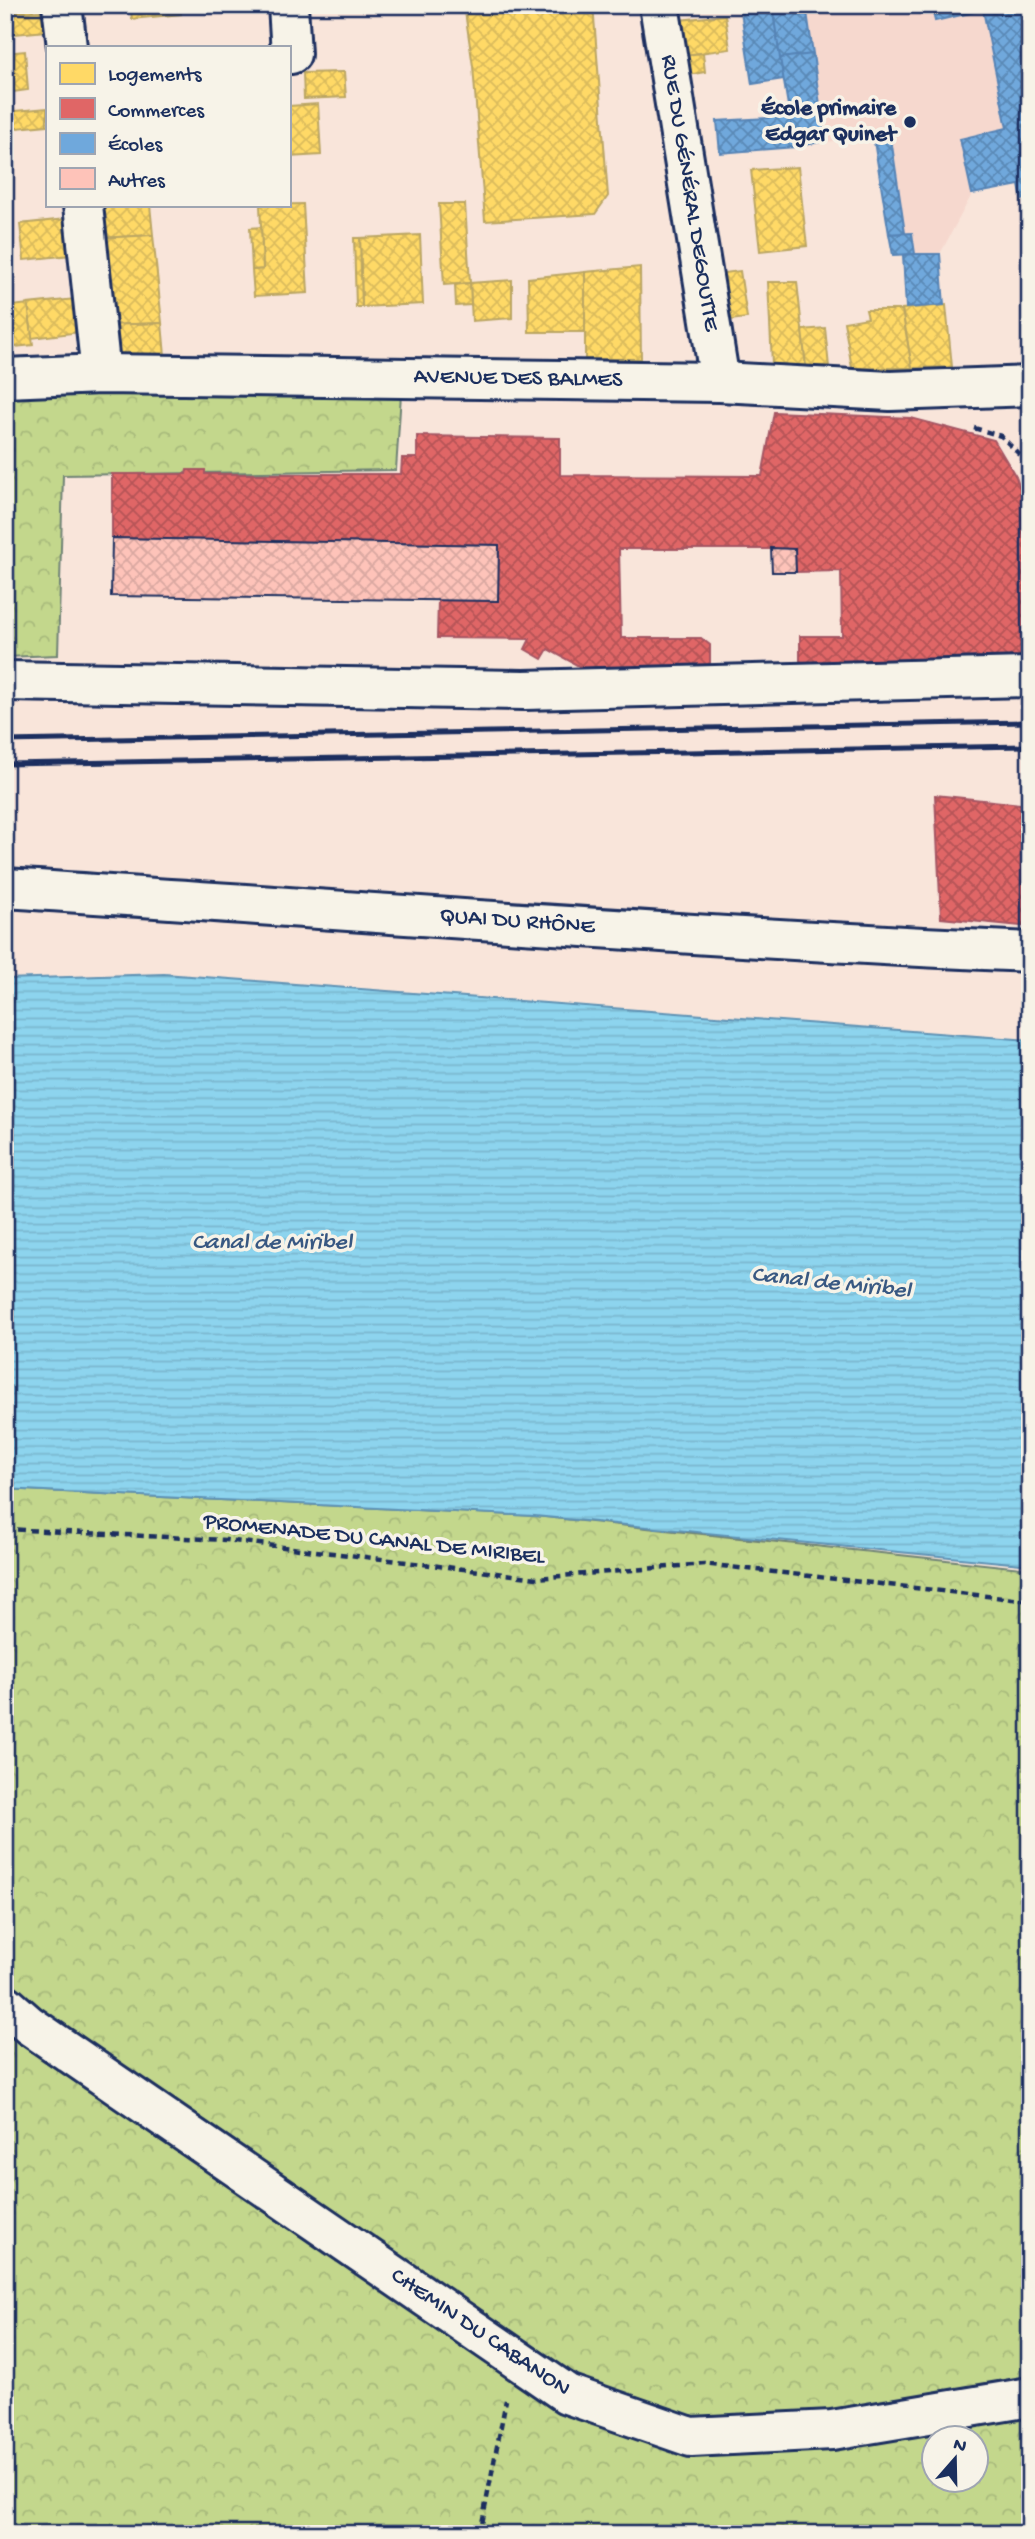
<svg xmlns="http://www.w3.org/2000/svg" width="1035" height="2539" viewBox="0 0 1035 2539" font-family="'Gochi Hand',sans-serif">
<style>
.built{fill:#f6d8ce}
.forest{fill:url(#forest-crowns);stroke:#6f8375;stroke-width:2;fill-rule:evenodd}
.water{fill:url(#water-rules);stroke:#5f92b4;stroke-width:2}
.homes{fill:url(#homes-cross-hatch);stroke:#bba664;stroke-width:2}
.shops{fill:url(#shops-cross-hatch);stroke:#a55664;stroke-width:2}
.schools{fill:url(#schools-cross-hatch);stroke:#5684b6;stroke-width:2}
.building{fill:url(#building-cross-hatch);stroke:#1b2f5e;stroke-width:2}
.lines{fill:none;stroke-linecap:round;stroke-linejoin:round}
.minor-casing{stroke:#1b2f5e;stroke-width:44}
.path{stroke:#1b2f5e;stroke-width:4.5;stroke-dasharray:7 5;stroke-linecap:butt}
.minor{stroke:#f7f3e8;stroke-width:38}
.rail{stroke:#1b2f5e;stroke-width:5}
.poi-dot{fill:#1b2f5e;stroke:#f7f3e8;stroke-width:2.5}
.labels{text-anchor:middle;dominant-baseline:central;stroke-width:7;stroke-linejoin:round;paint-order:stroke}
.poi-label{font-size:23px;font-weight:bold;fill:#1b2f5e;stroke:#f7f3e8;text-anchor:end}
.street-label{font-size:23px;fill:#1b2f5e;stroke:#f7f3e8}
.water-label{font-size:24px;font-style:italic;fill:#385882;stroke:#f7f3e8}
</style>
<defs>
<pattern id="forest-crowns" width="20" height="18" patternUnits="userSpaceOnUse" patternTransform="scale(1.75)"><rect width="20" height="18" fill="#c3d78c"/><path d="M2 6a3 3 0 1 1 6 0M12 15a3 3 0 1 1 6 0" fill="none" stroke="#a7b97b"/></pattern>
<pattern id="water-rules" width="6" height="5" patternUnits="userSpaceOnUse" patternTransform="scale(1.75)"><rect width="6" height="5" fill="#8dd4ee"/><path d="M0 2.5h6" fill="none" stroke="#79b6ce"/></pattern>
<pattern id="homes-cross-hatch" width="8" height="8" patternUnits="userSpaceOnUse" patternTransform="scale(1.75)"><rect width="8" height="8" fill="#ffd966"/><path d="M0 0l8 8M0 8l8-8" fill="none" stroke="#dabb5b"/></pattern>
<pattern id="shops-cross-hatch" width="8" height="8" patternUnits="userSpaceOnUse" patternTransform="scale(1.75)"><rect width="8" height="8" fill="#e06666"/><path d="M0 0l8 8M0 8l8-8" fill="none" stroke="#b55457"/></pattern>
<pattern id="schools-cross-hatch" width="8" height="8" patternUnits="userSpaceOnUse" patternTransform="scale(1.75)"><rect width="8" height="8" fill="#6fa8dc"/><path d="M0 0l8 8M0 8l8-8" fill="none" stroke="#5a89b6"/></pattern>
<pattern id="building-cross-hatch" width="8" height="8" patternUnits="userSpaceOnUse" patternTransform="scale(1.75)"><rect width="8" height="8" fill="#fec3b9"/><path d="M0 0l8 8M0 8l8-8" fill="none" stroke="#d9a8a1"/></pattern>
</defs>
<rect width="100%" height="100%" fill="#f9e5da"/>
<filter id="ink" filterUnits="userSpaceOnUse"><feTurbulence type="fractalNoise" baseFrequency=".0143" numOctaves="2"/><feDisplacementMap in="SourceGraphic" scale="14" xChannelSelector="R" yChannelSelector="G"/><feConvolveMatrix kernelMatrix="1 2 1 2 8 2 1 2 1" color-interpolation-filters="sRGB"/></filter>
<g filter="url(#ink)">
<polygon class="built" points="772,5 1030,5 1030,198 1022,200 1019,185 972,194 940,254 893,255 873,135 795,147"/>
<g class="forest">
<polygon points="139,386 401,394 396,470 63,475 58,655 5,657 5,394"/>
<path d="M5,1489L535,1516L1030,1569V2534H5ZM934,2438H976V2480H934Z"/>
</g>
<polygon class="water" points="164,974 1030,1040 1030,1565 535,1516 5,1489 5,979"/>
<g class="homes">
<polygon points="5,5 33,5 33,11 5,13"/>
<polygon points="130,5 181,5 181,14 132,19"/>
<polygon points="464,5 593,5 608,196 595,214 485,221 473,66"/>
<polygon points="53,10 56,30 5,35 5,13"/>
<polygon points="725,15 730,49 685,55 680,20"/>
<polygon points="25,51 28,90 5,93 5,53"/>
<polygon points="703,53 705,72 688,75 685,55"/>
<polygon points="342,72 344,72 346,97 304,99 303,73"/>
<polygon points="318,104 321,155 289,157 289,106"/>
<polygon points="47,108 47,125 7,129 5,112"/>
<polygon points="798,167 807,246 760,251 751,170"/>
<polygon points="303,204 308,293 254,296 252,270 263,269 260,205"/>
<polygon points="439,204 465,204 470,283 444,285"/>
<polygon points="95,205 150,205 153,235 100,238"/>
<polygon points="76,218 71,255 24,260 20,224"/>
<polygon points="261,227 263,269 252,270 250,228"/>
<polygon points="153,235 162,323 108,325 100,238"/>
<polygon points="420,235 423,304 362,307 360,238"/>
<polygon points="354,238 360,238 362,307 356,307"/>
<polygon points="640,267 641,359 585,359 585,272"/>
<polygon points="740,271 747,318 731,320 723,273"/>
<polygon points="585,272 585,332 529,332 528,278"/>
<polygon points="512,280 512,318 472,321 470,283"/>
<polygon points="768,282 797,282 806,366 772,364"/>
<polygon points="470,283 471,305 456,306 455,285"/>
<polygon points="85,298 89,331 32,338 28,304"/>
<polygon points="28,304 33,345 5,348 5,307"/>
<polygon points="946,305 952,367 912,368 902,309"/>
<polygon points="866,310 902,310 912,368 852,368 844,322 868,318"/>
<polygon points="162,323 165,356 110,355 108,325"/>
<polygon points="825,328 829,367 806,366 802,330"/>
</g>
<g class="shops">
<polygon points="774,412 911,418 994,440 1016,477 1030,518 1030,664 800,668 800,636 842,636 841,571 796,572 795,549 619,549 621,638 701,638 710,645 710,669 586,670 548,649 542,659 525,649 530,639 437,638 438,600 498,601 499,545 112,538 112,474 186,474 187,470 205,470 205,474 401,474 402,458 417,458 417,436 560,438 560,475 762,476"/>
<polygon points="935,795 1030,805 1030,927 941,918"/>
</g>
<g class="schools">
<polygon points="740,5 772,5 784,79 752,84"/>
<polygon points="772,5 806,5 813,54 780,58"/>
<polygon points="931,5 1030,5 1030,198 1022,200 1019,185 972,194 960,139 1007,128 983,10 935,21"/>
<polygon points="813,54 825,141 795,147 780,58"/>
<polygon points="789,110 795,147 720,153 717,121 768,118 780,111"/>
<polygon points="890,132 905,233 889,234 873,135"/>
<polygon points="912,233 915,254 893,255 889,234"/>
<polygon points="915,254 940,254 944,305 906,308 903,255"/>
</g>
<g class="building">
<polygon points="112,538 499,545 498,601 111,596"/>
<polygon points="771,548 795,549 796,572 772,572"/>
</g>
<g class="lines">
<g class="minor-casing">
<g id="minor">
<polyline points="62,5 67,47"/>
<polyline points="288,5 291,54"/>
<polyline points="659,5 720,382"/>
<polyline points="83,205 101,374"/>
<polyline points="5,378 101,374 720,382 890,391 1030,386"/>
<polyline points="5,681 524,690 1030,677"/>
<path d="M5,888C347,910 688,937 1030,952"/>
<polyline points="5,2004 29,2025 567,2394 691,2437 832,2430 1030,2397"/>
</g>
</g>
<g class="path">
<polyline points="974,428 1001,436 1030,465"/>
<polyline points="5,1529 226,1540 537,1578 704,1564 1030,1601"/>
<polyline points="480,2534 506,2400"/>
</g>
<use href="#minor" class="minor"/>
<g class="rail">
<polyline points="5,741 1030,722"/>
<polyline points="5,764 1030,746"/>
</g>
</g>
</g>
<circle class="poi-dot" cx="910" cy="122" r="7"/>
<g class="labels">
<g class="poi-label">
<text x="896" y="109">École primaire<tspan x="896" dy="26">Edgar Quinet</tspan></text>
</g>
<g class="street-label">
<text transform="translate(689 193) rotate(81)">RUE DU GÉNÉRAL DEGOUTTE</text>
<text transform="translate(518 379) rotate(1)">AVENUE DES BALMES</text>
<text transform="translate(517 922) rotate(4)">QUAI DU RHÔNE</text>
<text transform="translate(374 1540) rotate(6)">PROMENADE DU CANAL DE MIRIBEL</text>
<text transform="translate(480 2333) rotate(34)">CHEMIN DU CABANON</text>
</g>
<g class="water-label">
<text x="272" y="1243">Canal de Miribel</text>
<text transform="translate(831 1284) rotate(6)">Canal de Miribel</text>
</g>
</g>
<rect width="1035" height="2539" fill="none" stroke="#f7f3e8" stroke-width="28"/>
<rect x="14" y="14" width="1007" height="2511" fill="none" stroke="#1b2f5e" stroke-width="2.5" filter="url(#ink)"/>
<rect x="46" y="46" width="245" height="161" fill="#f7f3e8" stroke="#9fa5b1" stroke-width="2"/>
<rect x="60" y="63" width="35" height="21" fill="#ffd966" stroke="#9fa5b1" stroke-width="2"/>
<text x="108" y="80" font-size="21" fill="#1b2f5e">Logements</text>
<rect x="60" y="98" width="35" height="21" fill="#e06666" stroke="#9fa5b1" stroke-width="2"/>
<text x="108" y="116" font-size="21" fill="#1b2f5e">Commerces</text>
<rect x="60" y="133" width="35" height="21" fill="#6fa8dc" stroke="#9fa5b1" stroke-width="2"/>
<text x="108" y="150" font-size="21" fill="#1b2f5e">Écoles</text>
<rect x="60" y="168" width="35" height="21" fill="#fec3b9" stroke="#9fa5b1" stroke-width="2"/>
<text x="108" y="186" font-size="21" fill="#1b2f5e">Autres</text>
<g transform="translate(955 2459) rotate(20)"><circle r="33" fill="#f7f3e8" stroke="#9fa5b1" stroke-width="2"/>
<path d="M0-5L12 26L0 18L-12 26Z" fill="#1b2f5e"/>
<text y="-10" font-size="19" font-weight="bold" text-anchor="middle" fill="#1b2f5e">N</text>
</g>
</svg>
